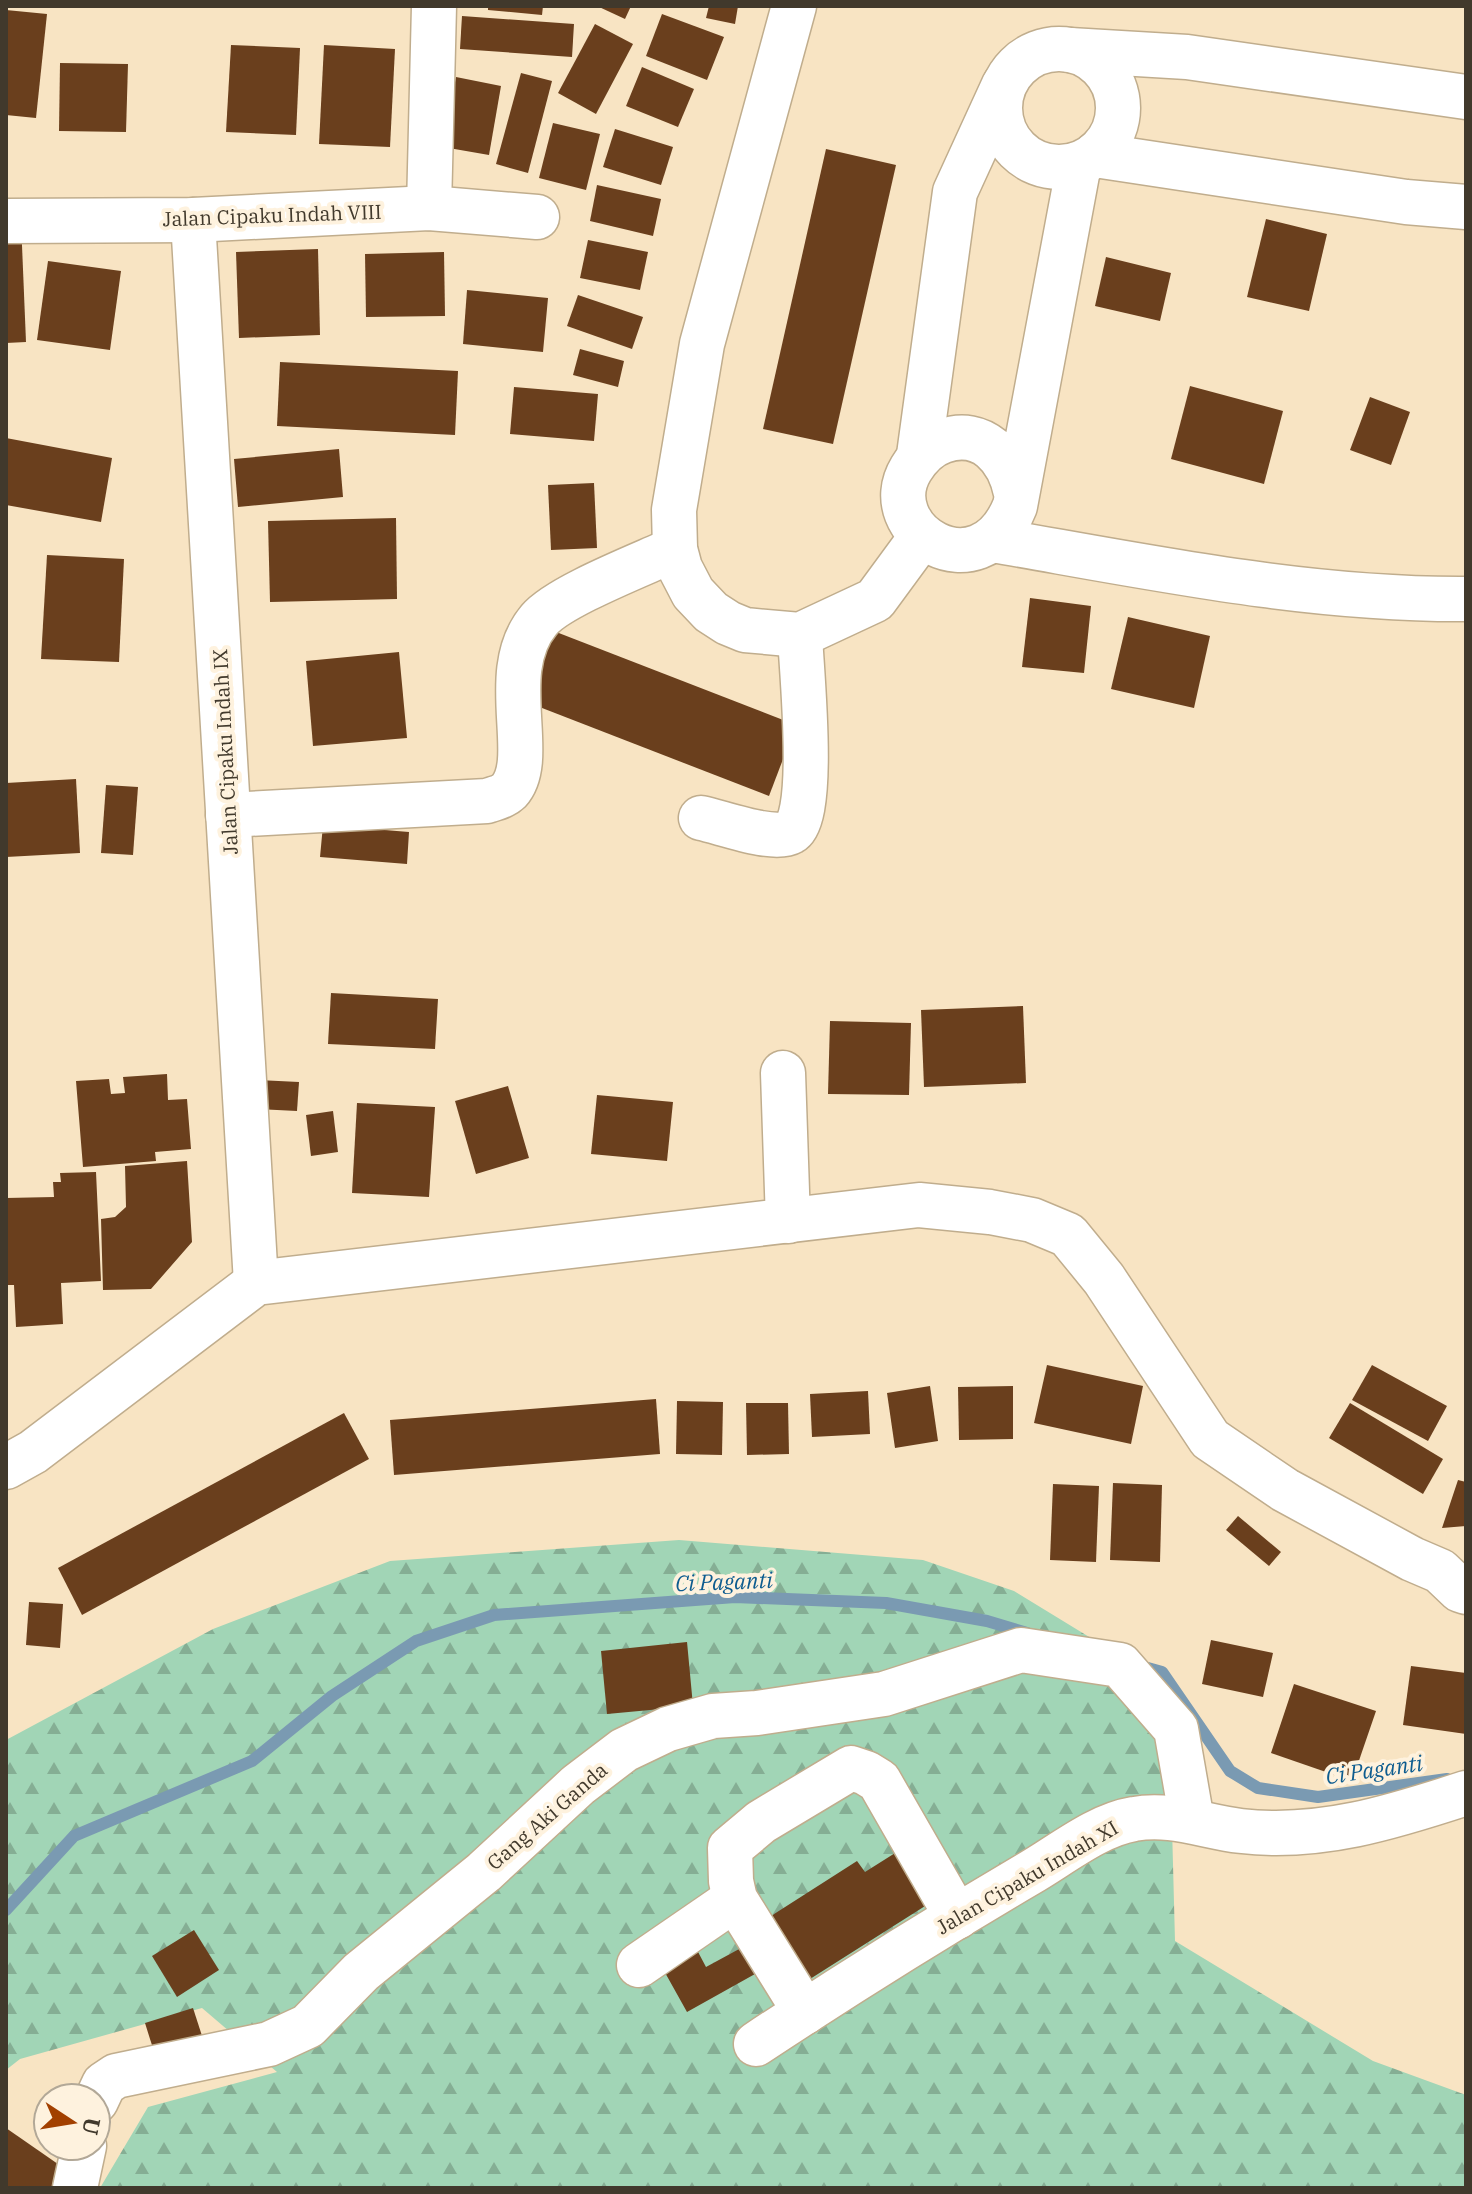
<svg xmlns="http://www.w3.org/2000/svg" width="1472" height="2194" viewBox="0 0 1472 2194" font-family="'IBM Plex Serif',serif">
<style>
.forest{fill:url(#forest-firs)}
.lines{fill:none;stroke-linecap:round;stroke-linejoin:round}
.stream{stroke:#7a9ab2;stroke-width:12}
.building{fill:#6a3f1d}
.minor-casing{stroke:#c0ad8d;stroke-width:47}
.minor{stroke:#fff;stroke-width:44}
.labels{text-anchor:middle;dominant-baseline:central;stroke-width:8;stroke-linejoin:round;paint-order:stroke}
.street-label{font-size:20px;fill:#41392c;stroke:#fef2de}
.water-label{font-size:22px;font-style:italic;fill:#0d5c8f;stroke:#fef2de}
</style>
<defs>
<pattern id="forest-firs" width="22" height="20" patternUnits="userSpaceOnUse" patternTransform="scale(2)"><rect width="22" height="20" fill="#a1d5b6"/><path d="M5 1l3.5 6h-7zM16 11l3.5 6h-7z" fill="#85ae94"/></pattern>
</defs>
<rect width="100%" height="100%" fill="#f8e4c3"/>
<polygon class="forest" points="679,1540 923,1560 1014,1591 1158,1679 1171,1788 1175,1941 1373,2061 1466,2095 1466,2188 100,2188 148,2107 277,2072 202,2008 20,2059 6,2070 6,1740 213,1629 390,1561"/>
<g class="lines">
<g class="stream">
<polyline points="1137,1665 1162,1672 1230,1771 1258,1788 1318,1797 1447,1779"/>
<polyline points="6,1910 74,1836 252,1761 332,1696 416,1641 494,1615 735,1597 886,1603 987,1621 1027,1633"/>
</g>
</g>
<g class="building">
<polygon points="488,6 543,6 542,15 488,10"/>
<polygon points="597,6 631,6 625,19"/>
<polygon points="709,6 738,6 735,24 706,18"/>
<polygon points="6,10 47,14 36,118 6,115"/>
<polygon points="662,14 724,37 707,80 646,56"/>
<polygon points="462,16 574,24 572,57 460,49"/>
<polygon points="595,24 633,44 596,114 558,93"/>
<polygon points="231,45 300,48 296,135 226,132"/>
<polygon points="324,45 395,49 390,147 319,144"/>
<polygon points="60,63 128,64 126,132 59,131"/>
<polygon points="642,67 694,89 678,127 626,106"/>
<polygon points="521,73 552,81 528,173 496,164"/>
<polygon points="456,77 501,86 489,155 443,147"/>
<polygon points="553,123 600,134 586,190 539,178"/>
<polygon points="615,129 673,147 661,185 603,167"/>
<polygon points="826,149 896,165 833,444 763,429"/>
<polygon points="597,185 661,199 653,236 590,221"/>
<polygon points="1266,219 1327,234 1309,311 1247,297"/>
<polygon points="21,221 26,342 6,343 6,222"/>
<polygon points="588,240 648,252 640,290 580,278"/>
<polygon points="318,249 320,335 239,338 236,252"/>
<polygon points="444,252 445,316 366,317 365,254"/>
<polygon points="1106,257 1171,273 1160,321 1095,306"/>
<polygon points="48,261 121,271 110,350 37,340"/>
<polygon points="467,290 548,298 543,352 463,344"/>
<polygon points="578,295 643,317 632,349 567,326"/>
<polygon points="580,349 624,361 618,387 573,375"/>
<polygon points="280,362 458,371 455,435 277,426"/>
<polygon points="1190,386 1283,411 1264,484 1171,459"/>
<polygon points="514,387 598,394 594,441 510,434"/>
<polygon points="1370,397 1410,412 1391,465 1350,450"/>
<polygon points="6,438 112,458 101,522 6,505"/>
<polygon points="339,449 343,497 238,507 234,459"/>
<polygon points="594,483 597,548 551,550 548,485"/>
<polygon points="396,518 397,599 270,602 268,521"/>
<polygon points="47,555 124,559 119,662 41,659"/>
<polygon points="1030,598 1091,606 1084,673 1022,667"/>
<polygon points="1128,617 1210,636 1194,708 1111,689"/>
<polygon points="551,630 796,725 769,796 524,701"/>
<polygon points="399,652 407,738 313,746 306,661"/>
<polygon points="76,779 80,853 6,857 6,783"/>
<polygon points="106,785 138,787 133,855 101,853"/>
<polygon points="323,825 409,832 407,864 320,857"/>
<polygon points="331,993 438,999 435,1049 328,1044"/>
<polygon points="1023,1006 1026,1083 924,1087 921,1010"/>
<polygon points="830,1021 911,1023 909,1095 828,1094"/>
<polygon points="167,1074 168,1100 187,1099 191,1149 155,1152 156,1161 83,1167 76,1081 109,1079 111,1094 125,1093 123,1077"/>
<polygon points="258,1080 299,1082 297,1111 257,1109"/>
<polygon points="508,1086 529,1158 476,1174 455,1101"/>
<polygon points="597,1095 673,1102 667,1161 591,1154"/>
<polygon points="357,1103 435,1107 429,1197 352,1193"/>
<polygon points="333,1111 338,1152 311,1156 306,1115"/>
<polygon points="187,1161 192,1242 151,1289 103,1290 101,1219 115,1217 126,1207 125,1166"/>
<polygon points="96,1172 101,1281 61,1283 63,1324 16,1327 14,1285 8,1285 6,1198 54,1197 53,1182 61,1182 60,1173"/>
<polygon points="1047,1365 1143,1386 1131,1444 1034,1423"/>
<polygon points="1372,1365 1447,1406 1428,1441 1352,1400"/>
<polygon points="930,1386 938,1441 895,1448 887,1393"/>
<polygon points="1013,1386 1013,1439 959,1440 958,1387"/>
<polygon points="868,1391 870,1434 812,1437 810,1394"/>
<polygon points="656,1399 660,1454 394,1475 390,1420"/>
<polygon points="677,1401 723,1402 722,1455 676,1454"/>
<polygon points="746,1403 788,1403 789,1454 747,1455"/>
<polygon points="1350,1403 1443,1459 1423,1494 1329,1438"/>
<polygon points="344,1413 369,1459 82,1615 58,1568"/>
<polygon points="1458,1480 1466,1482 1466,1526 1442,1528"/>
<polygon points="1113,1483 1162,1485 1160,1562 1110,1560"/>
<polygon points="1053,1484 1099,1486 1096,1562 1050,1560"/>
<polygon points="1238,1516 1281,1552 1269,1566 1226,1530"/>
<polygon points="29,1602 63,1604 60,1648 26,1645"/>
<polygon points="1211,1640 1273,1653 1263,1697 1202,1684"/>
<polygon points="687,1642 693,1706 607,1714 601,1651"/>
<polygon points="1411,1666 1466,1673 1466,1734 1403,1725"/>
<polygon points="1294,1684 1376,1711 1352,1781 1271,1753"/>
<polygon points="911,1843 944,1894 799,1986 760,1923 857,1861 865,1872"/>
<polygon points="194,1930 219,1970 177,1997 152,1956"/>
<polygon points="741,1948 755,1974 687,2012 663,1969 697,1950 706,1967"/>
<polygon points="193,2008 204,2042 156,2058 145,2023"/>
<polygon points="6,2128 68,2171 56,2188 6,2188"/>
</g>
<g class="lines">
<g class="minor-casing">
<g id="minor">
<polyline points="794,6 702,344 674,510 675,549 680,568 693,593 711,612 728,623 745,630 800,635 875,600 922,536"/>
<circle cx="1059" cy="108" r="59"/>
<polyline points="1070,50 1187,57 1466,97"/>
<polyline points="1095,155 1406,202 1466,207"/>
<polyline points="429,208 434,6"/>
<polyline points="193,220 256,1283"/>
<polyline points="6,221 193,220 429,208 537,217"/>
<polyline points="919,455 955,192 1004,85"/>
<path d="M1016,493C1009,458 983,427 943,441C928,446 919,456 911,469C874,530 979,596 1015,506L1079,164"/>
<path d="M993,540C1149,567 1307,600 1466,599"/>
<path d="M228,815L487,801C495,798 503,797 509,791C539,758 495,672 539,620C559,596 643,564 675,549"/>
<path d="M701,818C721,822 774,842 791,832C817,818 801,666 800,635"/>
<polyline points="783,1073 788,1221"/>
<polyline points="6,1467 33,1452 256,1283 919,1205 990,1212 1032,1220 1068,1235 1104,1279 1210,1439 1285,1490 1412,1559 1440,1571 1460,1590 1466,1592"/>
<polyline points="639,1965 735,1899"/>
<polyline points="805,2012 735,1899 731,1881 730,1848 761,1822 851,1768 866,1773 879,1781 957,1917"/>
<path d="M756,2044C845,1985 936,1928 1028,1874C1061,1855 1097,1825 1134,1819C1171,1812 1205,1827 1241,1831C1320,1840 1393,1817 1466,1793"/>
<polyline points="96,2101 104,2084 116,2076 269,2044 308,2026 361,1972 484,1872 578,1785 624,1750 668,1729 713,1716 757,1713 884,1694 1021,1650 1120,1665 1176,1729 1192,1821"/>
<polyline points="75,2188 84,2146"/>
</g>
</g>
<use href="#minor" class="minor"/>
</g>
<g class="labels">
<g class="street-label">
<text transform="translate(272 215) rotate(-2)">Jalan Cipaku Indah VIII</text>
<text transform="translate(225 752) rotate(-93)">Jalan Cipaku Indah IX</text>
<text transform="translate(547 1816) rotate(-41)">Gang Aki Ganda</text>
<text transform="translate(1027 1877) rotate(-30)">Jalan Cipaku Indah XI</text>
</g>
<g class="water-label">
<text transform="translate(724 1581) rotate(-2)">Ci Paganti</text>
<text transform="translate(1374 1769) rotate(-8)">Ci Paganti</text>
</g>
</g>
<rect width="1472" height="2194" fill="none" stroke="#41392c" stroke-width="16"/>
<g transform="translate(72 2122) rotate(102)"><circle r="38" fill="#fef2de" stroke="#b2a897" stroke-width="2"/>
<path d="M0-6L14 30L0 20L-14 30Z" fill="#a24000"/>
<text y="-12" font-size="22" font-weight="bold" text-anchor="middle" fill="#41392c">U</text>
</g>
</svg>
